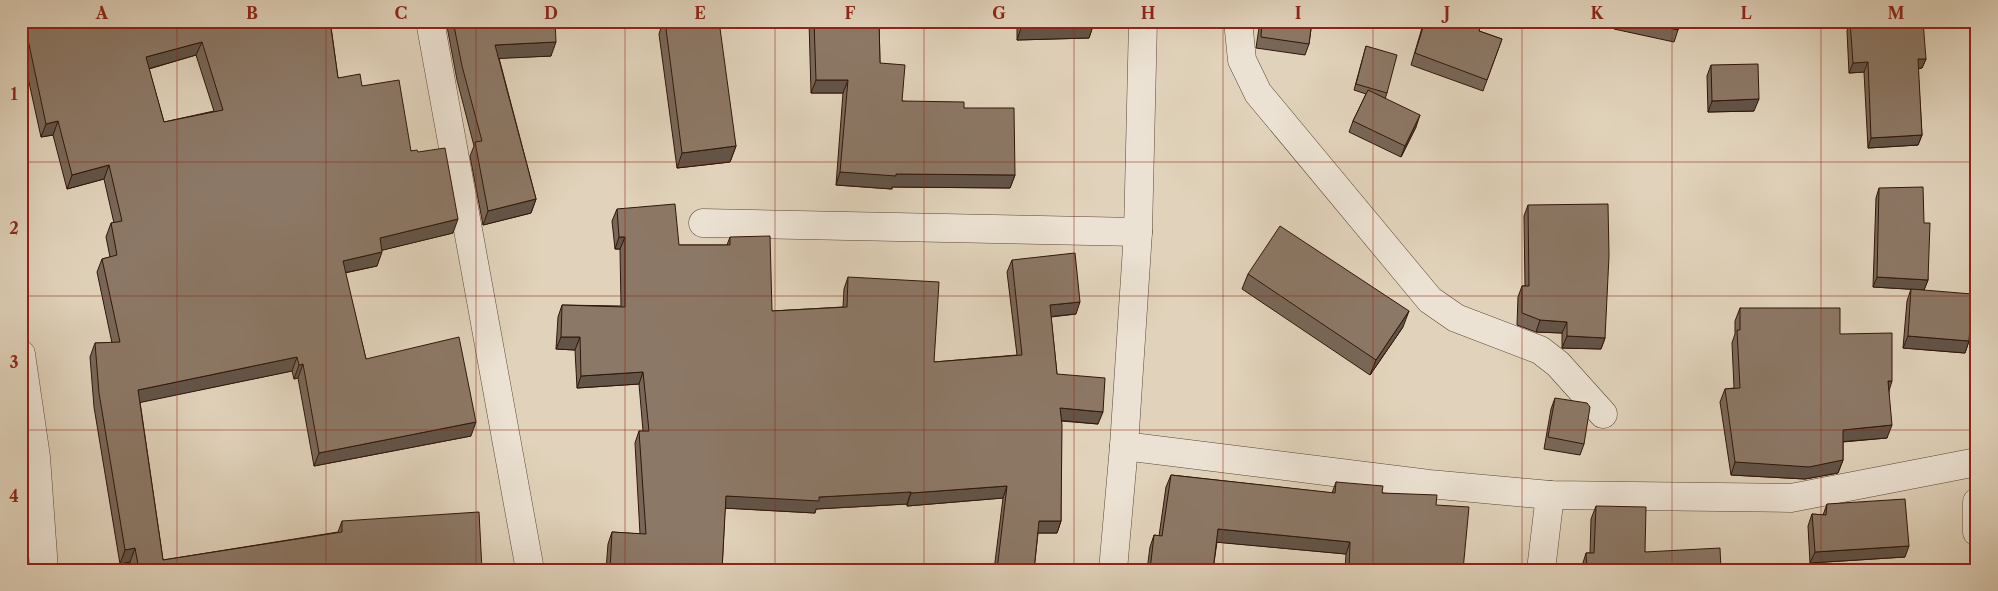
<svg xmlns="http://www.w3.org/2000/svg" width="1998" height="591" viewBox="0 0 1998 591" font-family="'Libre Caslon Text',serif">
<style>
.lines{fill:none;stroke-linecap:round;stroke-linejoin:round}
.minor-casing{stroke:#5c4536;stroke-width:29}
.minor{stroke:#ece2d3;stroke-width:28}
.wall{fill:#786758;stroke:#301609;fill-rule:evenodd}
.shaded-wall{fill:#625447;stroke:#301609}
.building{fill:#8c7866;stroke:#301609;fill-rule:evenodd}
.grid{fill:none;stroke:#8f2418;stroke-width:1;stroke-opacity:0.55}
.neatline{fill:none;stroke:#8f2418;stroke-width:2}
.grid-label{font-size:16px;text-anchor:middle;font-weight:bold;fill:#8f2418}
</style>
<rect width="100%" height="100%" fill="#e1d3bb"/>
<filter id="stains"><feTurbulence type="fractalNoise" baseFrequency=".004" numOctaves="4"/><feColorMatrix values="0 0 0 0 .2 0 0 0 0 .09 0 0 0 0 .02 0 0 0 .5 -.17"/></filter>
<radialGradient id="worn" r=".72"><stop offset=".6" stop-color="#630" stop-opacity="0"/><stop offset="1" stop-color="#630" stop-opacity=".3"/></radialGradient>
<g class="lines">
<g class="minor-casing">
<g id="minor">
<polyline points="430,21 530,570"/>
<polyline points="1238,21 1242,60 1258,93 1430,300 1456,318 1540,350 1558,364 1603,414"/>
<polyline points="703,223 1138,232"/>
<polyline points="21,354 36,457 44,570"/>
<polyline points="1124,446 1429,484 1550,495 1791,498 1977,462"/>
<polyline points="1977,502 1977,532"/>
<polyline points="1113,570 1124,446 1138,232 1143,21"/>
<polyline points="1541,570 1550,495"/>
</g>
</g>
<use href="#minor" class="minor"/>
</g>
<g class="wall">
<path d="M21,21H357L331,27L338,78L362,86L411,151L418,152L453,233L382,250L377,266L345,273L366,359L471,436L314,466L298,378L294,379L292,371L140,402L163,560L338,532L342,521L482,570H131L130,562L120,564L94,407L90,357L95,343H112L97,272L102,259L110,257L106,237L111,223H114L104,179L67,189L53,135L41,137L21,46ZM196,55L214,111L164,122L149,69Z"/>
<polygon points="446,21 555,21 551,56 499,58 536,199 531,213 483,225 470,156 474,146 457,80"/>
<polygon points="663,21 665,21 736,146 730,162 677,168 659,34"/>
<polygon points="809,21 879,21 880,63 902,101 964,108 1015,175 1010,188 892,187 892,189 836,185 843,93 811,93"/>
<polygon points="1017,21 1093,21 1093,26 1089,38 1017,40"/>
<polygon points="1260,21 1312,21 1309,44 1305,55 1256,48"/>
<polygon points="1424,21 1482,21 1479,31 1502,39 1483,91 1411,65"/>
<polygon points="1616,21 1681,21 1674,42 1614,29"/>
<polygon points="1850,21 1926,59 1922,68 1918,69 1922,135 1918,145 1868,148 1864,72 1849,73 1847,31"/>
<polygon points="1366,46 1387,93 1385,99 1416,127 1401,157 1349,132 1353,121 1366,94 1354,90"/>
<polygon points="1711,65 1754,111 1708,112 1707,76"/>
<polygon points="1879,188 1924,223 1928,280 1924,290 1873,287 1876,198"/>
<polygon points="1528,205 1605,338 1601,349 1562,348 1562,333 1536,332 1517,325 1518,297 1522,286 1525,286 1524,216"/>
<polygon points="617,209 679,245 727,245 730,237 772,311 843,307 844,289 848,277 934,362 1017,355 1007,272 1012,260 1076,314 1051,317 1057,374 1098,424 1061,421 1061,521 1057,533 1038,533 1034,570 994,570 1003,498 907,506 907,504 816,509 815,513 725,508 722,570 606,570 608,544 612,532 640,534 635,443 639,431 643,431 639,384 577,388 575,350 556,349 558,317 562,305 621,306 620,249 615,249 612,221"/>
<polygon points="1248,274 1403,327 1370,375 1242,289"/>
<polygon points="1911,289 1969,341 1965,353 1903,348 1907,301"/>
<polygon points="1740,308 1840,334 1889,390 1887,438 1843,442 1843,460 1838,473 1805,479 1731,475 1720,402 1725,389 1734,388 1732,343 1735,334 1735,321"/>
<polygon points="1555,398 1584,444 1580,455 1544,449 1551,409"/>
<polygon points="1171,475 1332,493 1336,482 1382,493 1436,505 1463,570 1466,570 1345,570 1346,554 1217,542 1213,570 1147,570 1150,547 1154,535 1159,536 1166,487"/>
<polygon points="1827,504 1905,557 1810,563 1808,526 1812,514 1823,515"/>
<polygon points="1596,506 1645,552 1721,570 1582,570 1582,566 1586,553 1590,553 1591,519"/>
</g>
<g class="shaded-wall">
<polygon points="327,21 357,21 325,28"/>
<polygon points="1093,26 1089,38 1017,40 1021,28"/>
<polygon points="202,42 196,55 141,71 146,57"/>
<polygon points="556,42 551,56 490,59 495,45"/>
<polygon points="1918,59 1926,59 1922,68 1914,69"/>
<polygon points="1868,62 1864,72 1849,73 1853,63"/>
<polygon points="816,80 848,80 843,93 811,93"/>
<polygon points="1759,99 1754,111 1708,112 1712,101"/>
<polygon points="1420,115 1416,127 1401,157 1405,146"/>
<polygon points="58,121 53,135 41,137 46,124"/>
<polygon points="1922,135 1918,145 1868,148 1871,138"/>
<polygon points="736,146 730,162 677,168 682,153"/>
<polygon points="109,165 104,179 67,189 72,175"/>
<polygon points="840,172 896,174 1015,175 1010,188 892,187 892,189 836,185"/>
<polygon points="536,199 531,213 483,225 488,211"/>
<polygon points="458,219 453,233 375,252 380,238"/>
<polygon points="619,237 625,237 620,249 615,249"/>
<polygon points="382,252 377,266 338,274 343,261"/>
<polygon points="1877,277 1928,280 1924,290 1873,287"/>
<polygon points="1080,302 1076,314 1046,317 1050,305"/>
<polygon points="1409,311 1403,327 1370,375 1376,360"/>
<polygon points="1540,320 1567,322 1562,333 1536,332"/>
<polygon points="1567,336 1605,338 1601,349 1562,348"/>
<polygon points="1908,336 1969,341 1965,353 1903,348"/>
<polygon points="561,337 580,337 575,350 556,349"/>
<polygon points="297,357 292,371 133,404 138,390"/>
<polygon points="303,364 298,378 294,379 299,365"/>
<polygon points="643,372 639,384 577,388 581,376"/>
<polygon points="1888,381 1892,381 1888,394"/>
<polygon points="1060,408 1103,412 1098,424 1056,420"/>
<polygon points="476,422 471,436 314,466 319,453"/>
<polygon points="1892,425 1887,438 1838,442 1843,430"/>
<polygon points="1843,460 1838,473 1805,479 1731,475 1735,462"/>
<polygon points="1007,486 1003,498 907,506 911,493"/>
<polygon points="911,492 907,504 816,509 815,513 722,508 726,496 819,497"/>
<polygon points="1039,521 1061,521 1057,533 1035,533"/>
<polygon points="1218,529 1350,542 1346,554 1214,542"/>
<polygon points="1909,546 1905,557 1810,563 1815,552"/>
<polygon points="135,548 130,562 120,564 125,550"/>
</g>
<g class="building">
<path d="M24,21H330L338,78L360,74L362,86L399,80L411,151L417,150L418,152L445,148L458,219L380,238L382,252L343,261L366,359L459,337L476,422L319,453L303,364L299,365L297,357L138,390L163,560L342,532V521L479,512L482,570H139L135,548L125,550L99,393L95,343L120,342L102,259L117,255L111,223L122,221L109,165L72,175L58,121L46,124ZM202,42L223,110L164,122L146,57Z"/>
<polygon points="453,21 555,21 556,42 495,45 536,199 488,211 475,142 482,141 462,66"/>
<polygon points="665,21 719,21 736,146 682,153"/>
<polygon points="814,21 879,21 880,63 905,65 902,101 964,102 964,108 1014,108 1015,175 896,174 896,176 840,172 848,80 816,80"/>
<polygon points="1021,21 1093,21 1093,26 1021,28"/>
<polygon points="1262,21 1312,21 1309,44 1261,37"/>
<polygon points="1425,21 1482,21 1479,31 1502,39 1487,80 1415,53"/>
<polygon points="1636,21 1681,21 1678,30"/>
<polygon points="1850,21 1923,21 1926,59 1918,59 1922,135 1871,138 1868,62 1853,63"/>
<polygon points="1366,46 1397,55 1387,93 1356,84"/>
<polygon points="1758,64 1759,99 1712,101 1711,65"/>
<polygon points="1368,90 1420,115 1405,146 1353,121"/>
<polygon points="1923,187 1924,223 1930,223 1928,280 1877,277 1879,188"/>
<polygon points="675,204 679,245 730,245 730,237 770,236 772,311 847,307 848,277 939,282 934,362 1022,355 1012,260 1075,253 1080,302 1050,305 1057,374 1105,378 1103,412 1060,408 1062,425 1061,521 1039,521 1034,570 997,570 1007,486 911,493 911,492 819,497 819,501 726,496 722,570 610,570 612,532 646,534 639,431 649,431 643,372 581,376 580,337 561,337 562,305 625,307 625,237 619,237 617,209"/>
<polygon points="1608,204 1609,256 1605,338 1567,336 1567,322 1540,320 1522,313 1522,286 1529,286 1528,205"/>
<polygon points="1280,226 1409,311 1376,360 1248,274"/>
<polygon points="1911,289 1972,294 1969,341 1908,336"/>
<polygon points="1740,308 1840,308 1840,334 1892,333 1892,381 1888,381 1892,425 1843,430 1843,460 1809,467 1735,462 1725,389 1740,388 1737,330 1740,330"/>
<polygon points="1555,398 1587,403 1590,407 1584,444 1548,437"/>
<polygon points="1171,475 1335,493 1336,482 1383,486 1382,493 1437,495 1436,505 1469,507 1463,570 1466,570 1349,570 1350,542 1218,529 1213,570 1150,570 1154,535 1162,536"/>
<polygon points="1905,499 1909,546 1815,552 1812,514 1826,515 1827,504"/>
<polygon points="1596,506 1646,507 1645,552 1720,548 1721,570 1587,570 1586,553 1594,553"/>
</g>
<path class="grid" d="M177,21V570M326,21V570M476,21V570M625,21V570M775,21V570M924,21V570M1074,21V570M1223,21V570M1373,21V570M1522,21V570M1672,21V570M1821,21V570M21,162H1977M21,296H1977M21,430H1977"/>
<rect width="1998" height="591" fill="none" stroke="#e1d3bb" stroke-width="55"/>
<rect x="28" y="28" width="1942" height="536" class="neatline"/>
<g class="grid-label">
<text x="102" y="19">A</text>
<text x="252" y="19">B</text>
<text x="401" y="19">C</text>
<text x="551" y="19">D</text>
<text x="700" y="19">E</text>
<text x="850" y="19">F</text>
<text x="999" y="19">G</text>
<text x="1148" y="19">H</text>
<text x="1298" y="19">I</text>
<text x="1447" y="19">J</text>
<text x="1597" y="19">K</text>
<text x="1746" y="19">L</text>
<text x="1896" y="19">M</text>
<text x="14" y="100">1</text>
<text x="14" y="234">2</text>
<text x="14" y="368">3</text>
<text x="14" y="502">4</text>
</g>
<rect width="100%" height="100%" filter="url(#stains)"/>
<rect width="100%" height="100%" fill="url(#worn)"/>
</svg>
